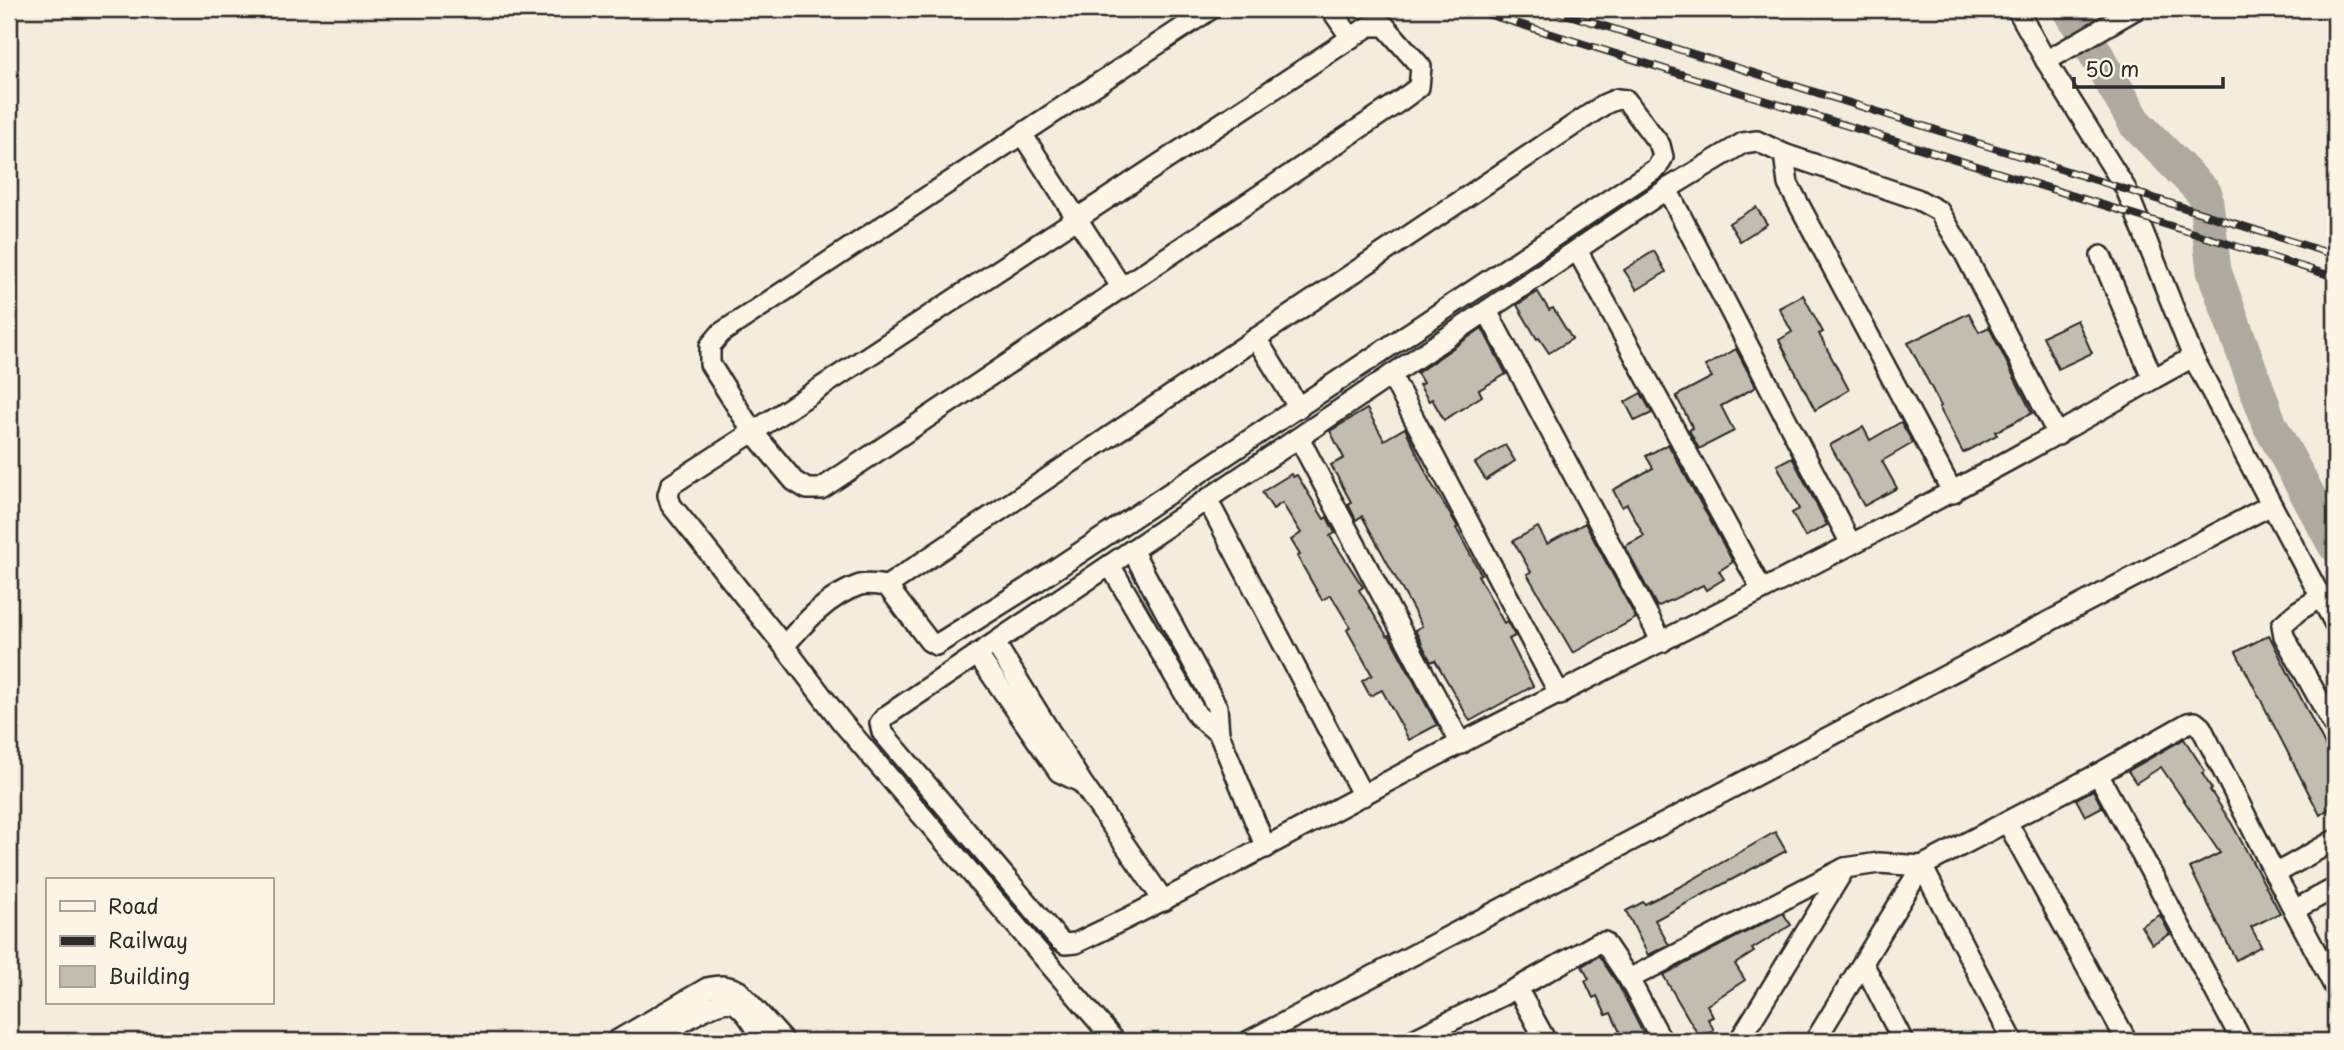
<svg xmlns="http://www.w3.org/2000/svg" width="2344" height="1050" viewBox="0 0 2344 1050" font-family="'Playpen Sans',sans-serif">
<style>
.lines{fill:none;stroke-linecap:round;stroke-linejoin:round}
.river{stroke:#afaaa0;stroke-width:35}
.building{fill:#c2bdb1;stroke:#2b2b2b;stroke-width:2}
.minor-casing{stroke:#2b2b2b;stroke-width:24}
.minor{stroke:#fcf5e5;stroke-width:19}
.rail-casing{stroke:#2b2b2b;stroke-width:8}
.rail{stroke:#fcf5e5;stroke-width:5;stroke-dasharray:16;stroke-linecap:butt}
</style>
<rect width="100%" height="100%" fill="#f4edde"/>
<filter id="ink" filterUnits="userSpaceOnUse"><feTurbulence type="fractalNoise" baseFrequency=".0143" numOctaves="2"/><feDisplacementMap in="SourceGraphic" scale="14" xChannelSelector="R" yChannelSelector="G"/><feConvolveMatrix kernelMatrix="1 2 1 2 8 2 1 2 1" color-interpolation-filters="sRGB"/></filter>
<g filter="url(#ink)">
<g class="lines">
<polyline class="river" points="2070,9 2136,124 2205,194 2214,271 2270,425 2335,545"/>
</g>
<g class="building">
<polygon points="1756,207 1767,224 1740,241 1729,223"/>
<polygon points="1654,251 1666,272 1637,290 1624,270"/>
<polygon points="1538,292 1549,310 1553,308 1572,339 1549,353 1539,338 1537,339 1517,305"/>
<polygon points="1803,295 1823,332 1819,334 1849,390 1815,410 1779,340 1792,332 1779,308"/>
<polygon points="1969,313 1979,332 1989,327 2032,413 1995,432 1997,435 1963,453 1939,407 1941,406 1908,343"/>
<polygon points="2077,320 2092,353 2058,369 2043,336"/>
<polygon points="1482,328 1506,374 1479,390 1482,396 1444,420 1432,399 1429,401 1419,385 1423,383 1417,373"/>
<polygon points="1736,349 1756,387 1721,406 1734,431 1699,449 1689,430 1693,428 1676,396 1712,377 1705,366"/>
<polygon points="1641,393 1652,413 1635,421 1625,402"/>
<polygon points="1367,409 1384,440 1405,428 1430,481 1458,527 1456,528 1481,574 1478,575 1504,623 1507,621 1515,636 1509,639 1533,686 1470,721 1435,660 1431,662 1415,630 1422,626 1362,516 1356,520 1348,504 1351,502 1331,465 1344,458 1330,431"/>
<polygon points="1901,422 1913,443 1882,461 1897,488 1864,506 1830,445 1863,427 1870,440"/>
<polygon points="1668,444 1733,562 1719,571 1724,579 1706,590 1703,585 1657,607 1625,546 1644,536 1627,504 1622,507 1613,490 1653,468 1646,456"/>
<polygon points="1505,445 1515,461 1486,480 1475,463"/>
<polygon points="1792,457 1827,525 1805,537 1792,513 1799,509 1777,465"/>
<polygon points="1291,474 1293,477 1297,475 1324,519 1327,517 1335,533 1330,536 1363,587 1359,590 1387,636 1389,635 1437,725 1409,740 1382,690 1370,696 1362,681 1372,675 1347,630 1350,627 1331,595 1322,600 1297,556 1300,555 1291,540 1301,533 1282,503 1273,509 1262,492"/>
<polygon points="1585,523 1636,618 1573,653 1527,574 1531,572 1513,541 1538,527 1547,544"/>
<polygon points="2269,635 2335,765 2335,804 2320,815 2236,652"/>
<polygon points="2184,739 2205,771 2202,773 2212,789 2210,790 2232,824 2280,913 2251,927 2261,946 2236,960 2190,868 2220,853 2161,767 2136,783 2128,771"/>
<polygon points="2093,790 2102,807 2085,816 2076,799"/>
<polygon points="1775,832 1786,851 1655,920 1669,945 1648,955 1626,911 1643,902 1645,904 1681,886"/>
<polygon points="1783,913 1791,925 1752,949 1754,952 1735,964 1745,980 1707,1005 1713,1017 1708,1019 1714,1030 1700,1038 1663,975"/>
<polygon points="2160,915 2170,934 2152,944 2141,926"/>
<polygon points="1599,956 1619,986 1647,1041 1624,1041 1611,1013 1606,1015 1597,996 1593,998 1585,981 1589,979 1582,966"/>
</g>
<g class="lines">
<g class="minor-casing">
<g id="minor">
<polyline points="1331,9 1351,38"/>
<polyline points="2017,9 2046,61 2126,189 2193,357 2335,624"/>
<polyline points="2046,61 2136,9"/>
<polyline points="1022,134 1122,288"/>
<polyline points="1784,154 1788,184 1953,493"/>
<polyline points="1667,189 1851,544"/>
<polyline points="1577,250 1762,590"/>
<polyline points="1487,311 1662,642"/>
<polyline points="1256,338 1299,408"/>
<polyline points="1391,375 1560,695"/>
<polyline points="2153,379 2193,357"/>
<path d="M2058,435L1965,254L1939,211L1917,199L1784,154L1757,141L1743,143L1667,189L886,716L880,723L882,732L1058,939L1065,944L1076,943C1207,881 1332,810 1461,743C1693,624 1928,511 2153,379L2101,256"/>
<polyline points="1299,438 1461,744"/>
<polyline points="1207,499 1363,796"/>
<polyline points="1132,550 1217,707 1219,734 1266,848"/>
<polyline points="1110,565 1197,715 1219,734"/>
<path d="M887,586L929,641L936,645L1027,588L1657,168L1663,157L1660,145L1626,100L1617,99L1605,104L887,586C879,585 867,583 860,585C829,595 804,623 784,646L841,721L1115,1041"/>
<polyline points="2321,597 2298,611 2282,625 2284,636 2335,728"/>
<polyline points="995,643 1082,783 1164,901"/>
<polyline points="784,646 671,505 668,495 671,485 753,432 1369,26 1385,26 1421,67 1419,87 1400,101 821,489 807,489 794,481 753,432 710,364 710,346 721,333 1211,9"/>
<polyline points="977,654 1059,772 1080,782"/>
<polyline points="2098,774 2242,1041"/>
<polyline points="2007,822 2127,1041"/>
<polyline points="2275,874 2335,988"/>
<polyline points="2294,910 2335,888"/>
<polyline points="1863,963 1903,1041"/>
<polyline points="1629,979 1662,1041"/>
<polyline points="1517,988 1546,1041"/>
<path d="M616,1041L707,988C720,985 728,985 739,991L784,1041"/>
<path d="M653,1041C670,1031 719,993 737,1005C749,1013 756,1029 764,1041"/>
<polyline points="1249,1041 2271,505"/>
<polyline points="1411,1041 1517,988 1598,943 1604,942 1629,979 1845,868"/>
<polyline points="1739,1041 1845,868 1879,863 1922,866 2013,1041"/>
<polyline points="1815,1041 1922,866 2098,774 2188,723 2195,722 2201,727 2275,874 2335,840"/>
</g>
</g>
<use href="#minor" class="minor"/>
<g class="rail-casing">
<g id="rail">
<polyline points="1471,9 2335,277"/>
<polyline points="1550,9 2335,255"/>
</g>
</g>
<use href="#rail" class="rail"/>
</g>
</g>
<rect width="2344" height="1050" fill="none" stroke="#fcf5e5" stroke-width="35"/>
<rect x="18" y="18" width="2309" height="1015" fill="none" stroke="#2b2b2b" stroke-width="2.5" filter="url(#ink)"/>
<rect x="46" y="878" width="228" height="126" fill="#fcf5e5" stroke="#a8a49b" stroke-width="2"/>
<rect x="60" y="901" width="35" height="10" fill="#fcf5e5" stroke="#a8a49b" stroke-width="2"/>
<text x="108" y="914" font-size="21" fill="#2b2b2b">Road</text>
<rect x="60" y="936" width="35" height="10" fill="#2b2b2b" stroke="#a8a49b" stroke-width="2"/>
<text x="108" y="948" font-size="21" fill="#2b2b2b">Railway</text>
<rect x="60" y="966" width="35" height="21" fill="#c2bdb1" stroke="#a8a49b" stroke-width="2"/>
<text x="108" y="984" font-size="21" fill="#2b2b2b">Building</text>
<path d="M2074 77v10h149v-10" fill="none" stroke="#2b2b2b" stroke-width="3.5"/>
<text x="2085" y="77" font-size="21" fill="#2b2b2b" stroke="#fcf5e5" stroke-width="5" paint-order="stroke">50 m</text>
</svg>
